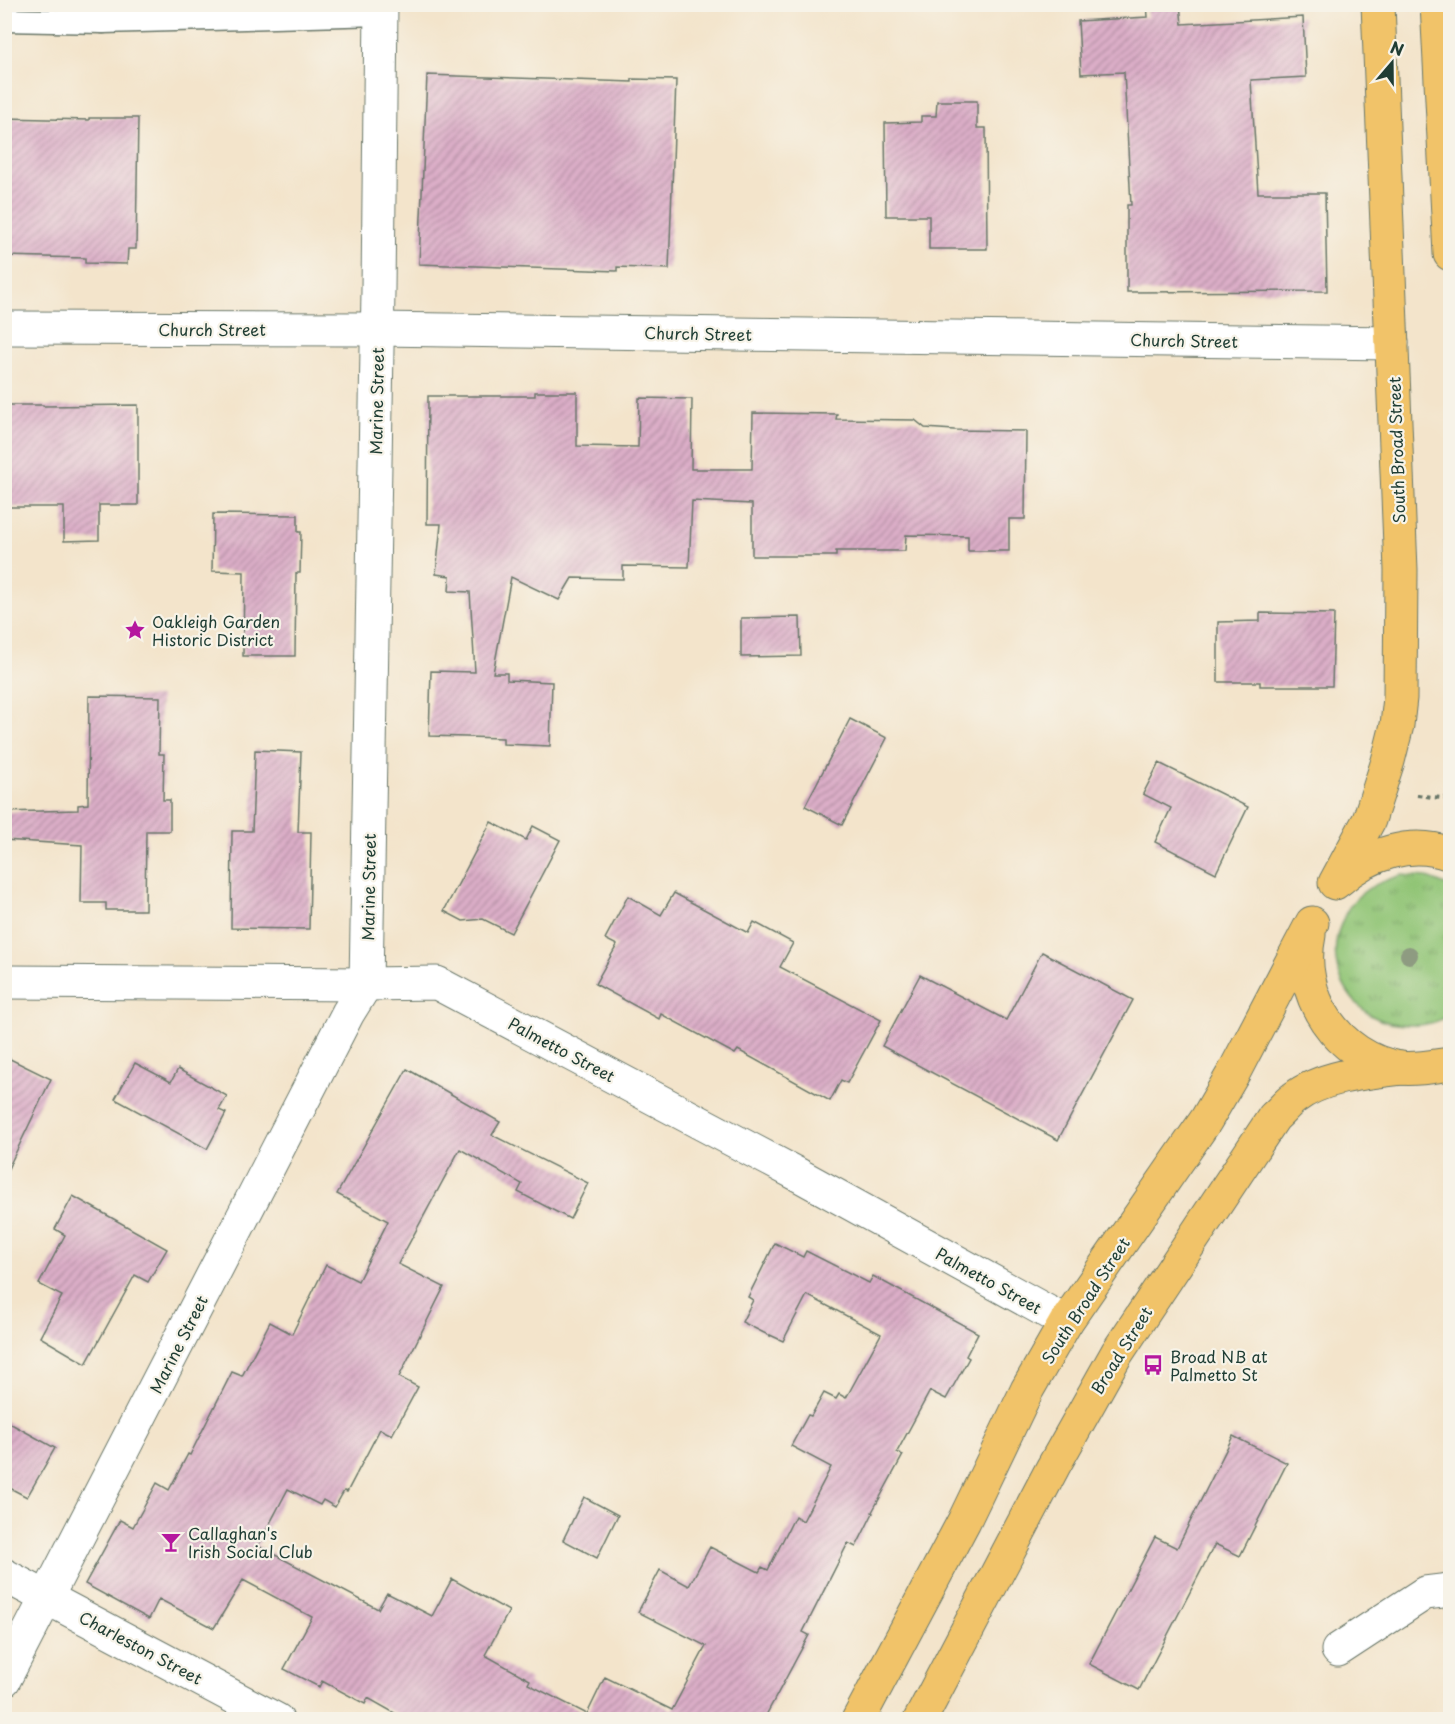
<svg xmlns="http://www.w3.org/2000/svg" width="1455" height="1724" viewBox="0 0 1455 1724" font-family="'Playpen Sans',sans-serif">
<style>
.grass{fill:url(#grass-tufts);stroke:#588155;stroke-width:1.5}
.building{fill:url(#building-hatch)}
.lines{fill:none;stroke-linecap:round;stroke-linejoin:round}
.lane-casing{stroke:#697769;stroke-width:25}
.street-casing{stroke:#697769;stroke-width:35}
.primary-casing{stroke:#697769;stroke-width:35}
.path{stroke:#697769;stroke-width:4;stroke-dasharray:4.5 4.5;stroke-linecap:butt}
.lane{stroke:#fff;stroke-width:22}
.street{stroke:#fff;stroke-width:33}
.primary{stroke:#f1c369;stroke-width:33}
.tree{fill:#8e9b81}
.labels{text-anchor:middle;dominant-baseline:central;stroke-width:4.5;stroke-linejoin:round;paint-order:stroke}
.street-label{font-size:16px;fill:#1f3d34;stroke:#f7f3e8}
.poi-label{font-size:16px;fill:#1f3d34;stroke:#f7f3e8;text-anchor:start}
</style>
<defs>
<pattern id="grass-tufts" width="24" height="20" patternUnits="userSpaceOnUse" patternTransform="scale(1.5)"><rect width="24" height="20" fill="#91c576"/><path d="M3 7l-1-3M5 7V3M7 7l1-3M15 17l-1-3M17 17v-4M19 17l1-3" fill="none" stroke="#76a162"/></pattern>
<pattern id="building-hatch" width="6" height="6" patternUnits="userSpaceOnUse" patternTransform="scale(1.5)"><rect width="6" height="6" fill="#dcaec8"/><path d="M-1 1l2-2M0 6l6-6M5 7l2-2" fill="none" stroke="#b28fa3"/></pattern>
</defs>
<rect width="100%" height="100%" fill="#f7f3e8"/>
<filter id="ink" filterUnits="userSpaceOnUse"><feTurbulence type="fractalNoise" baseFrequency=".0167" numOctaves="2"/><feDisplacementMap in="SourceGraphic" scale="12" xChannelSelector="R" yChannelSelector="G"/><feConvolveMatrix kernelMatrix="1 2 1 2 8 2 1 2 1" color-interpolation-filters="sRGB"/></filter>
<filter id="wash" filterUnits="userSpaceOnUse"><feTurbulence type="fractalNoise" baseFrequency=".008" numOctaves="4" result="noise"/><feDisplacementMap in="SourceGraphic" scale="24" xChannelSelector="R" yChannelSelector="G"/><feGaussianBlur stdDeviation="1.35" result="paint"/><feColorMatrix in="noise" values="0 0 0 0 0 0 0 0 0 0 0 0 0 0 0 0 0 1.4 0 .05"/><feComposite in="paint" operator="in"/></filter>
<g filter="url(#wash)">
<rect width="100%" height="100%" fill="#f3e4cb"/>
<path class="grass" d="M1402,875L1426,877L1450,887V1014C1440,1022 1424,1026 1412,1025C1398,1025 1384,1023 1372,1016C1341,996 1327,958 1341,924C1345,913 1352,901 1361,894C1373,884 1387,880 1402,875Z"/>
<g id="blocks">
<g class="building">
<polygon points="1147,4 1180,4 1182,24 1303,17 1306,77 1251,80 1258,193 1325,193 1327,291 1127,292 1127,205 1131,205 1124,72 1081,74 1078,21 1148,17"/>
<polygon points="427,75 632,82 632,79 676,80 669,269 617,267 617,271 419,264"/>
<polygon points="937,101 977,101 977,128 986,128 987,249 929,249 929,216 886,216 885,123 921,122 921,116 936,116"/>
<polygon points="4,118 89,120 89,118 138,118 136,249 128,249 127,264 85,263 85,258 4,256"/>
<polygon points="535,392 577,392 577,446 638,447 639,398 692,399 691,469 752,469 753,413 837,414 836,419 915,420 925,428 954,430 1026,431 1025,519 1009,519 1009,551 968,551 968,536 906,535 905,551 836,551 836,556 752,556 752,504 692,501 689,567 623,566 623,579 572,578 559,600 511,577 493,673 507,673 507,680 552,682 550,746 503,744 503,738 429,736 431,671 475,672 470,592 449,591 450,576 436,574 441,524 427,524 428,396 535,396"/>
<polygon points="4,405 43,405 43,406 138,405 138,505 99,505 99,540 64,541 64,507 4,507"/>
<polygon points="213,514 298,515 298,532 301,532 300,573 296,573 295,656 243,656 244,572 212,571"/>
<polygon points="1260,613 1334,614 1332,686 1260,686 1260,682 1218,682 1218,622 1260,621"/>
<polygon points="800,617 801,656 741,657 741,618"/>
<polygon points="89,696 160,697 159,754 164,754 163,800 170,800 170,831 146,831 145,910 106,910 106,903 81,903 82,845 4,840 4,812 78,810 78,805 88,804"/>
<polygon points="850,719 887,738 842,825 805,806"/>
<polygon points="255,750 301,752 298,832 311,832 309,929 231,928 232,831 252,831"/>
<polygon points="1159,763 1248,807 1216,873 1155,842 1171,808 1143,794"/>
<polygon points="491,822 526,840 533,826 560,840 511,933 483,919 463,921 444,911"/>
<polygon points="674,893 748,933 754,922 793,943 780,967 881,1020 847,1083 841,1080 830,1101 738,1050 735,1054 661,1014 659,1019 595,984 617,945 605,939 628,896 661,915"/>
<polygon points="1042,952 1133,1000 1058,1140 882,1046 920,975 1006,1020"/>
<polygon points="4,1056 51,1079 4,1177"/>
<polygon points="135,1063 171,1082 178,1069 227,1096 219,1110 226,1113 207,1149 115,1099"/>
<polygon points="407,1069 500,1122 492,1135 588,1183 570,1219 518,1192 522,1184 460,1149 398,1264 444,1287 399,1377 418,1387 392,1435 380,1429 347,1492 344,1491 335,1507 323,1500 320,1505 288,1489 258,1546 378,1609 387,1593 432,1616 452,1579 509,1611 485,1655 530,1680 528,1684 587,1714 605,1677 672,1710 706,1646 638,1612 660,1570 689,1586 710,1547 759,1572 762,1567 768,1570 795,1516 803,1521 831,1467 791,1446 808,1415 811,1416 824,1393 836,1399 839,1394 846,1398 881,1334 807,1295 783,1341 770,1335 770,1336 742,1322 753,1300 748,1297 775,1243 803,1257 806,1251 869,1283 873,1276 978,1333 966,1356 969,1358 946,1399 930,1391 897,1452 903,1455 872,1512 873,1513 856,1547 848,1543 803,1632 809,1635 764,1719 405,1719 368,1698 365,1704 322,1681 319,1687 284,1669 312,1617 243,1580 214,1628 159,1599 149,1619 85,1584 120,1520 133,1527 157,1483 169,1490 188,1454 190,1455 232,1372 242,1376 270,1322 292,1334 326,1265 358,1281 388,1221 337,1194"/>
<polygon points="73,1196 167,1249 148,1282 135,1275 86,1364 40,1337 62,1296 39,1284 65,1235 55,1229"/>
<polygon points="4,1420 55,1448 27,1497 4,1485"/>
<polygon points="1233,1436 1287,1463 1240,1556 1215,1544 1139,1690 1089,1664 1155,1537 1177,1548"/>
<polygon points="584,1497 618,1515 597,1558 563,1540"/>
</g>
</g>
</g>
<g filter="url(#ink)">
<use href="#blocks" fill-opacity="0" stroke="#697769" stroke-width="1.5"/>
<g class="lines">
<g class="lane-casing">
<g id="lane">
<polyline points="4,20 103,22 103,4"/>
<polyline points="103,22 381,14"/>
</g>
</g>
<g class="street-casing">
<g id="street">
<polyline points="4,328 378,329 1392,343"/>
<polyline points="4,982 366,984 437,983 797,1174 1066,1322"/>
<polyline points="4,1575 277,1720"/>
<polyline points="1338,1650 1425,1593 1450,1590"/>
<polyline points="4,1680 348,1013 366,984 378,291 381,4"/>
</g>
</g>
<g class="primary-casing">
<g id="primary">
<polyline points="1437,4 1450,254"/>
<path d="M1339,880C1369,854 1411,839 1450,854"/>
<polyline points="1335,883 1369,820 1388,761 1397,725 1400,698 1401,570 1378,4"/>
<path d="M1309,935C1296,996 1338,1058 1400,1068C1416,1070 1435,1066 1450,1064"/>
<polyline points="858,1720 964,1521 1027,1390 1066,1322 1206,1120 1234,1072 1312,923"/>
<path d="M920,1720L1053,1467L1117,1353L1274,1117C1281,1111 1287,1103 1294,1098C1322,1076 1368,1072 1402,1068"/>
</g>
</g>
<polyline class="path" points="1417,795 1449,799"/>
<use href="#lane" class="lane"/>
<use href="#street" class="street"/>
<use href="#primary" class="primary"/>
</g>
<circle class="tree" cx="1409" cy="955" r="9"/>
</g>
<defs>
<g id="sight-bare" transform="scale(1.62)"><path d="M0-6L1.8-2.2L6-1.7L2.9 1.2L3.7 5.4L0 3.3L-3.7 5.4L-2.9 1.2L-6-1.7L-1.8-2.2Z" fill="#b5179e" stroke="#f7f3e8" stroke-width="2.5" paint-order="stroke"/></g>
<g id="bus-bare" transform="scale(1.62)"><path d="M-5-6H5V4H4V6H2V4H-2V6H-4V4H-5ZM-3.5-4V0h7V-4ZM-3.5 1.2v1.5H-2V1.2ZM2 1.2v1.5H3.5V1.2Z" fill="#b5179e" stroke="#f7f3e8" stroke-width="2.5" paint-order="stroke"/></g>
<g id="bar-bare" transform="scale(1.62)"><path d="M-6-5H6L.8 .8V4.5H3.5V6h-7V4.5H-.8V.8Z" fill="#b5179e" stroke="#f7f3e8" stroke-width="2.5" paint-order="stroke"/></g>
</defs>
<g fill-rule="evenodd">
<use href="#sight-bare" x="135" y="630"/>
<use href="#bus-bare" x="1153" y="1365"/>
<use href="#bar-bare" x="171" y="1542"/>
</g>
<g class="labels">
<g class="street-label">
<text x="212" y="329">Church Street</text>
<text transform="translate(698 333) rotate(1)">Church Street</text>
<text transform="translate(1184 340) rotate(1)">Church Street</text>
<text transform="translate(376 401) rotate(-89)">Marine Street</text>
<text transform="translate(1396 450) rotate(-92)">South Broad Street</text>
<text transform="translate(368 887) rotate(-89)">Marine Street</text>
<text transform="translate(562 1049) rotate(28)">Palmetto Street</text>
<text transform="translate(989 1280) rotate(29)">Palmetto Street</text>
<text transform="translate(1085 1300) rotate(-57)">South Broad Street</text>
<text transform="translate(178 1344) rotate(-63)">Marine Street</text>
<text transform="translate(1121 1350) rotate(-58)">Broad Street</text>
<text transform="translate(141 1647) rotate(28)">Charleston Street</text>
</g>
<g class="poi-label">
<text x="152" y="621">Oakleigh Garden<tspan x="152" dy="18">Historic District</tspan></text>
<text x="1170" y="1356">Broad NB at<tspan x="1170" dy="18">Palmetto St</tspan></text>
<text x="188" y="1533">Callaghan's<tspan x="188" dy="18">Irish Social Club</tspan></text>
</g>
</g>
<rect width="1455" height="1724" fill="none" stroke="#f7f3e8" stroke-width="24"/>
<g transform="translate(1392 63) rotate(20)" stroke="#f7f3e8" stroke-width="4.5" paint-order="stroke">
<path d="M0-4.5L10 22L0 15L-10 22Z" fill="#1f3d34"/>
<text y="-9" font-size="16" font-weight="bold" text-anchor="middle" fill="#1f3d34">N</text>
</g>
</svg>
